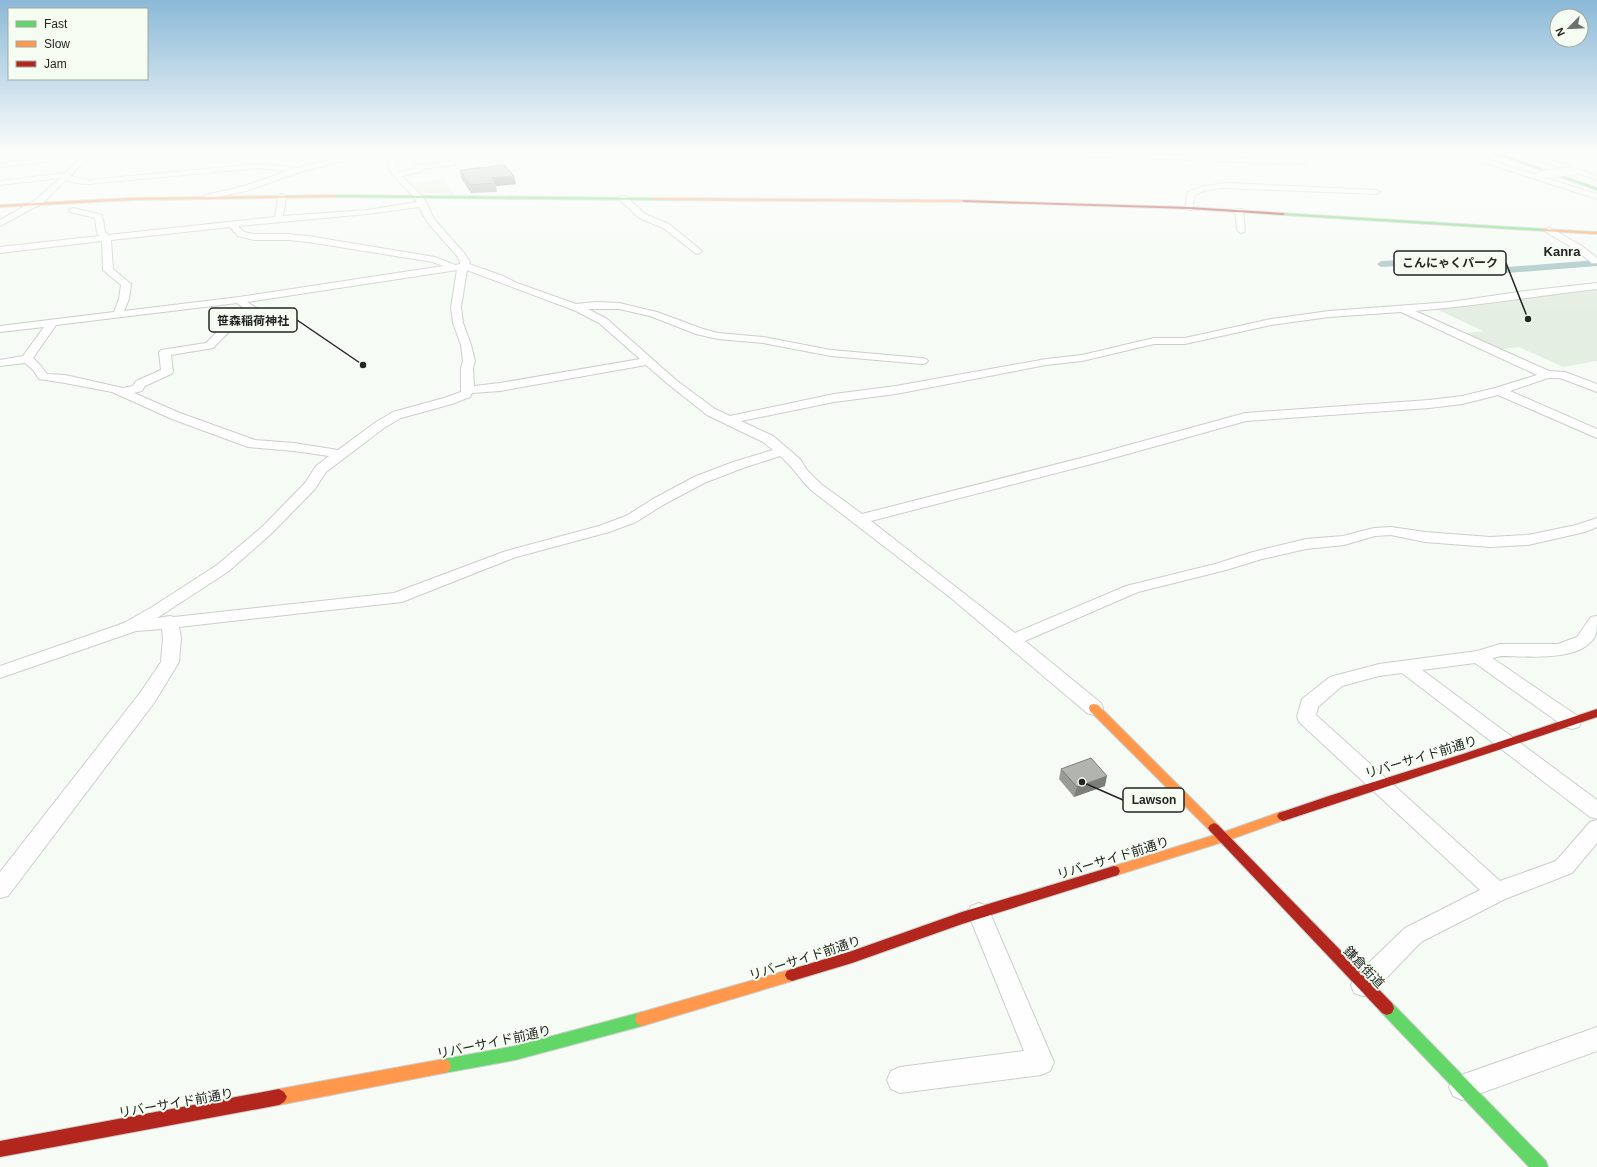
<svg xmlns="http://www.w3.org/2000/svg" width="1597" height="1167" viewBox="0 0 1597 1167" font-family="Helvetica,'Noto Sans JP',sans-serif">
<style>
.built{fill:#e5eee3}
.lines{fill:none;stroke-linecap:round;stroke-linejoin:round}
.canal{fill:#a0c0c0;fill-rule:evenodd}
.street-casing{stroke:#cbcfcb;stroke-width:2}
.fast-casing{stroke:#cbcfcb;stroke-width:2}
.slow-casing{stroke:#cbcfcb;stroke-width:2}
.jam-casing{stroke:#cbcfcb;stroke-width:2}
.street{fill:#fefefe;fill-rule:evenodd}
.fast{fill:#63d668;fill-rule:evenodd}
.slow{fill:#ff974d;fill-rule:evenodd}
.jam{fill:#b3261e;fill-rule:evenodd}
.street-bridge-casing{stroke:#cbcfcb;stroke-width:9;stroke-linecap:butt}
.street-bridge{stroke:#fefefe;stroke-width:8}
.wall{fill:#989b96}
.shaded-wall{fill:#7c7e7a}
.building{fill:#b1b4af;stroke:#7c7e7a}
.labels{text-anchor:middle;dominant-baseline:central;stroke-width:4;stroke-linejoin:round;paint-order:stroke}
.far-district-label{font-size:13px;font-weight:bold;fill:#232623;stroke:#f5fdf3}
.near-street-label{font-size:13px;fill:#232623;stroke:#f5fdf3}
.leader{fill:none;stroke:#232623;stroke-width:1.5}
.callout-dot{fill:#232623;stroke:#f5fdf3;stroke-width:1.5}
.callout{fill:#f5fdf3;stroke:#232623;stroke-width:1.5}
.callout-label{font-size:12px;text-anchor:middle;font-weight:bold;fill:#232623}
</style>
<rect width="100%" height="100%" fill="#f6fbf5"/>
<g class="built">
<polygon points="445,179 455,195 418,193 408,183"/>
<polygon points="1597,287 1597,361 1563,367 1519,347 1496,350 1459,334 1483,331 1434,308"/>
</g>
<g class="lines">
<polygon class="canal" points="1421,259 1507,267 1597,260 1597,266 1507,273 1421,265 1381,267 1377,264 1381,261"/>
<g class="street-casing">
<g id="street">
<polygon points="87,152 94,152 70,176 88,180 258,164 297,168 355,153 378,152 300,172 246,191 208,199 205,199 205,195 241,187 288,171 258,168 88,184 76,183 66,180 43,203 0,226 0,220 37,199 60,178 0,185 0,181 65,173 82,157 0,167 0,163 34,160"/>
<path d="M387,152H393L394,158L399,172L414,169V165H417L455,161V165L421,169V172L402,176L421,195L427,204L434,219L464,253L470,262L469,264L503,276L517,283L576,304L596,302L619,303L657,312L703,329L718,333L763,337L831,350L922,358L926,359L928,361L926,363L922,364L831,356L763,343L718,339L696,334L650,316L619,309H588L607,319L676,380L715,409L730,416L834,394L896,386L1046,359L1082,355L1154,338H1185L1271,319L1329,311L1450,302L1525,291L1597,283V289C1536,296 1476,306 1415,311L1549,371L1565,372L1597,384V392L1560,378H1548L1510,391L1597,429V438L1498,395L1462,404L1429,408L1246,421L1099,462L871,521L1015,633L1126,586L1215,564L1253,552L1306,539L1343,536L1374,528L1391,527L1425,532L1490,537L1528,535L1576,525L1597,518V527L1585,532L1528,545L1490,547L1425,542L1391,535L1375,536L1344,545L1306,549L1262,559L1226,570L1138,592L1025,641L1101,703L1103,708L1101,713L1094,715L1087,713L951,598L811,490C800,479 792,466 780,456L743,468L704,483L663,505L636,522L609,532L516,557L402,602L179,627L181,638L179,662L154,703L8,896L0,898V872L140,693L161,662L163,638L162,629L136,631L0,678V666L124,623L152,607L217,565L262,527L305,483L316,466L329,456L294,451L248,447L172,419L112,392L65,383L39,379L33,370L25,363L0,366V360L23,356L44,327L0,332V326L114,312L119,299L121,285L103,270L102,241L0,253V247L99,236L97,233L95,218L70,212L69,210L73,208L102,215L105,232L108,235L275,217L278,196L282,194L286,196L283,216L367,210L417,202C407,184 385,179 387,152ZM419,207L427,222L457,256L460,262V264L455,265L435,257L308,236L288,234H254L244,232L238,226L367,214ZM230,227L238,236L254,240H288L308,242L433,262L443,266L239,297L124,311L129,299L131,284L113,269L111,240ZM457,270L451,307L453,323L461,345L463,361L461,368V392L444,398L393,412L376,422L338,450L294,443L255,440L180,413L134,393L142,391L145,386L171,374L173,372L171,355L213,348L229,332L261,315L262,313L261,311L247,302ZM467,270L576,311L599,323L640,359L500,383L474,386L473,368L475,361L471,345L463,323L461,307ZM237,303L250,313L221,328L206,343L161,350L159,352L161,370L136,381L133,386L123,388L65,375L47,374L41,366L33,358L56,325ZM1401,312L1537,375L1495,388L1462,396L1429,400L1245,413L1089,456L862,514L821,484L807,470L800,459L773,436L741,421L834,402L896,394L1046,365L1082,361L1154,344H1185L1271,325L1329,317ZM646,365L668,384L707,415L763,442L773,450L733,462L694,477L653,499L626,516L599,526L506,551L394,593L174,617L170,616L157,618L229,571L272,533L315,489L326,472L384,428L401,418L452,404L470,397L472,393L500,391Z"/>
<polygon points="1019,152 1072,152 1301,160 1305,162 1301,164 1022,154"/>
<polygon points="1454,152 1463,152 1597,194 1597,199 1455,153"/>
<polygon points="1519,152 1528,152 1597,176 1597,180 1520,153"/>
<path d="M1227,183L1376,190L1380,192L1376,194L1222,188C1212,189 1203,190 1195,195L1192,210H1189L1185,208L1188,192L1204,186Z"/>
<polygon points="620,196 626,196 645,214 669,224 702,251 698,254 695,253 663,228 639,218 620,200"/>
<polygon points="1236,209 1242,209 1243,211 1245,230 1244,232 1241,233 1237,230 1235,211"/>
<polygon points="1549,227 1582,246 1597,258 1597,263 1592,263 1576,250 1546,232 1545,230"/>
<path d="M1597,616C1597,621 1597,629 1596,634C1584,663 1526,656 1501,656L1492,658L1579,717L1581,722L1579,727L1572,729L1565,727L1475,663L1422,670L1597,800V819L1590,817L1402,673L1379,676L1342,686L1318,707L1316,715L1500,881L1556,861L1590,822L1597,820V843L1572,873L1505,899L1421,942L1372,993L1363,996L1354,993L1351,985L1354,977L1405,928L1480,890L1299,722L1297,717L1302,699L1330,677L1379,664L1477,651L1500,644H1558L1577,637L1591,617Z"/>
<polygon points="979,903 987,906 1050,1053 1054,1062 1050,1071 1041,1075 900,1093 891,1089 887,1080 891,1071 900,1067 1024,1051 968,913 971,906"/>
<polygon points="1597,1027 1597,1051 1462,1100 1453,1096 1449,1087 1453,1078"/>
</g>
</g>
<g class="fast-casing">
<g id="fast">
<polygon points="1490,152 1495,152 1597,188 1597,190"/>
<polygon points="335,195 655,198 657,199 655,200 333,197"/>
<polygon points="1281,213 1544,229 1546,230 1544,231 1283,215"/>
<polygon points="1387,1001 1392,1003 1546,1161 1548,1167 1529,1167 1382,1013 1380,1008 1382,1003"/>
<polygon points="642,1012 647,1014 649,1019 647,1024 642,1026 515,1060 444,1073 439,1071 437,1066 439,1061 444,1059 515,1046"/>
</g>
</g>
<g class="slow-casing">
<g id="slow">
<polygon points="335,195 337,197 132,200 0,207 0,205 132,198"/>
<polygon points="653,198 964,200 966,201 964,202 655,200"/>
<polygon points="1542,229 1597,232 1597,234 1544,231 1542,230"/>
<polygon points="1094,704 1098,705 1218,825 1220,828 1218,831 1214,833 1210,831 1090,711 1089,708 1090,705"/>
<polygon points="1283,811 1287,813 1289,816 1287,819 1223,842 1114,876 1110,875 1108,871 1110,867 1114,866 1221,833"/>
<polygon points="792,969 797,971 799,975 797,979 792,981 642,1026 637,1024 635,1019 637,1014 642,1012"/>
<polygon points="444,1059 449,1061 451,1066 449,1071 444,1073 279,1105 274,1102 271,1097 274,1092 279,1089"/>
</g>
</g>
<g class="jam-casing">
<g id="jam">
<polygon points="962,200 1189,207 1283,213 1285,214 1283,215 1189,209 964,202"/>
<path d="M1597,709V717C1493,752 1388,786 1283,821L1279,819L1277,816L1279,813L1329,796L1463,754Z"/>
<polygon points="1214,823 1218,825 1392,1003 1394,1008 1392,1013 1387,1015 1382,1013 1210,831 1208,828 1210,825"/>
<polygon points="1114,866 1118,867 1120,871 1118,875 962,924 852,963 792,981 787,979 785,975 787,971 792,969 852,951 962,912"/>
<polygon points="279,1089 284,1092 287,1097 284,1102 279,1105 0,1157 0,1141"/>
</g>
</g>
<use href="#street" class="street"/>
<use href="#fast" class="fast"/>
<use href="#slow" class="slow"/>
<use href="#jam" class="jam"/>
<g class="street-bridge-casing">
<polyline id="street-bridge" points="1540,175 1573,171"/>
</g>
<use href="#street-bridge" class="street-bridge"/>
</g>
<g class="wall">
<polygon points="460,170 514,176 516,184 496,186 497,192 471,193 461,178"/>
<polygon points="1061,769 1105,786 1074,797 1059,779"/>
</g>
<g class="shaded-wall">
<polygon points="514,176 516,184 496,186 495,183 492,178"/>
<polygon points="1107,776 1105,786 1074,797 1077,787"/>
</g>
<g class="building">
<polygon points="505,165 514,176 492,178 495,183 470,185 460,170"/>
<polygon points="1091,758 1107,776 1077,787 1061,769"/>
</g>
<linearGradient id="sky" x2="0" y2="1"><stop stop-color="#8bb9d8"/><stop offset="0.48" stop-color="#fbfdfa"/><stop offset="1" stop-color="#fbfdfa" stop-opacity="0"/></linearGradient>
<rect width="1597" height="315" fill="url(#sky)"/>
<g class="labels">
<g class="far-district-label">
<text x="1562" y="251">Kanra</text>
</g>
<g class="near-street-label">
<text transform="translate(1421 757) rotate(-17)">リバーサイド前通り</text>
<text transform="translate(1113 858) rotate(-17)">リバーサイド前通り</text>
<text transform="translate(805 958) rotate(-18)">リバーサイド前通り</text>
<text transform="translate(1364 967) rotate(46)">鎌倉街道</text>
<text transform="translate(494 1042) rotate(-12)">リバーサイド前通り</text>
<text transform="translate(176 1103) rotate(-10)">リバーサイド前通り</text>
</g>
</g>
<path class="leader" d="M1528 319L1506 263M363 365L297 320M1082 782L1123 800"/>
<g class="callout-dot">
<circle cx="1528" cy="319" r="4"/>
<circle cx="363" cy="365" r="4"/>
<circle cx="1082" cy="782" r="4"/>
</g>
<g class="callout">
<rect x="1394" y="251" width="112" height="24" rx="4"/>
<rect x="209" y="308" width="88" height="24" rx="4"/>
<rect x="1123" y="788" width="61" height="24" rx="4"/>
</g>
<g class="callout-label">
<text x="1450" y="267">こんにゃくパーク</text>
<text x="253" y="325">笹森稲荷神社</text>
<text x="1154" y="804">Lawson</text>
</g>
<rect x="8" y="8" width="140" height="72" fill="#f5fdf3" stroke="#a1a7a0"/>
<rect x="16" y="21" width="20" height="6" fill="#63d668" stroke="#a1a7a0"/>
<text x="44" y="28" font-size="12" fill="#232623">Fast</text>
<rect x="16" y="41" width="20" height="6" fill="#ff974d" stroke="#a1a7a0"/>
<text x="44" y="48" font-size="12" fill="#232623">Slow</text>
<rect x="16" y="61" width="20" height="6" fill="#b3261e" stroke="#a1a7a0"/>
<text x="44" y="68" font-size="12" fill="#232623">Jam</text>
<g transform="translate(1569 28) rotate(246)"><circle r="19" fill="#f5fdf3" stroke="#a1a7a0"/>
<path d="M0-3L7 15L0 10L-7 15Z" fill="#6d716c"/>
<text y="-6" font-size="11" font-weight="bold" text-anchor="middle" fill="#232623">N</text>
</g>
</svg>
